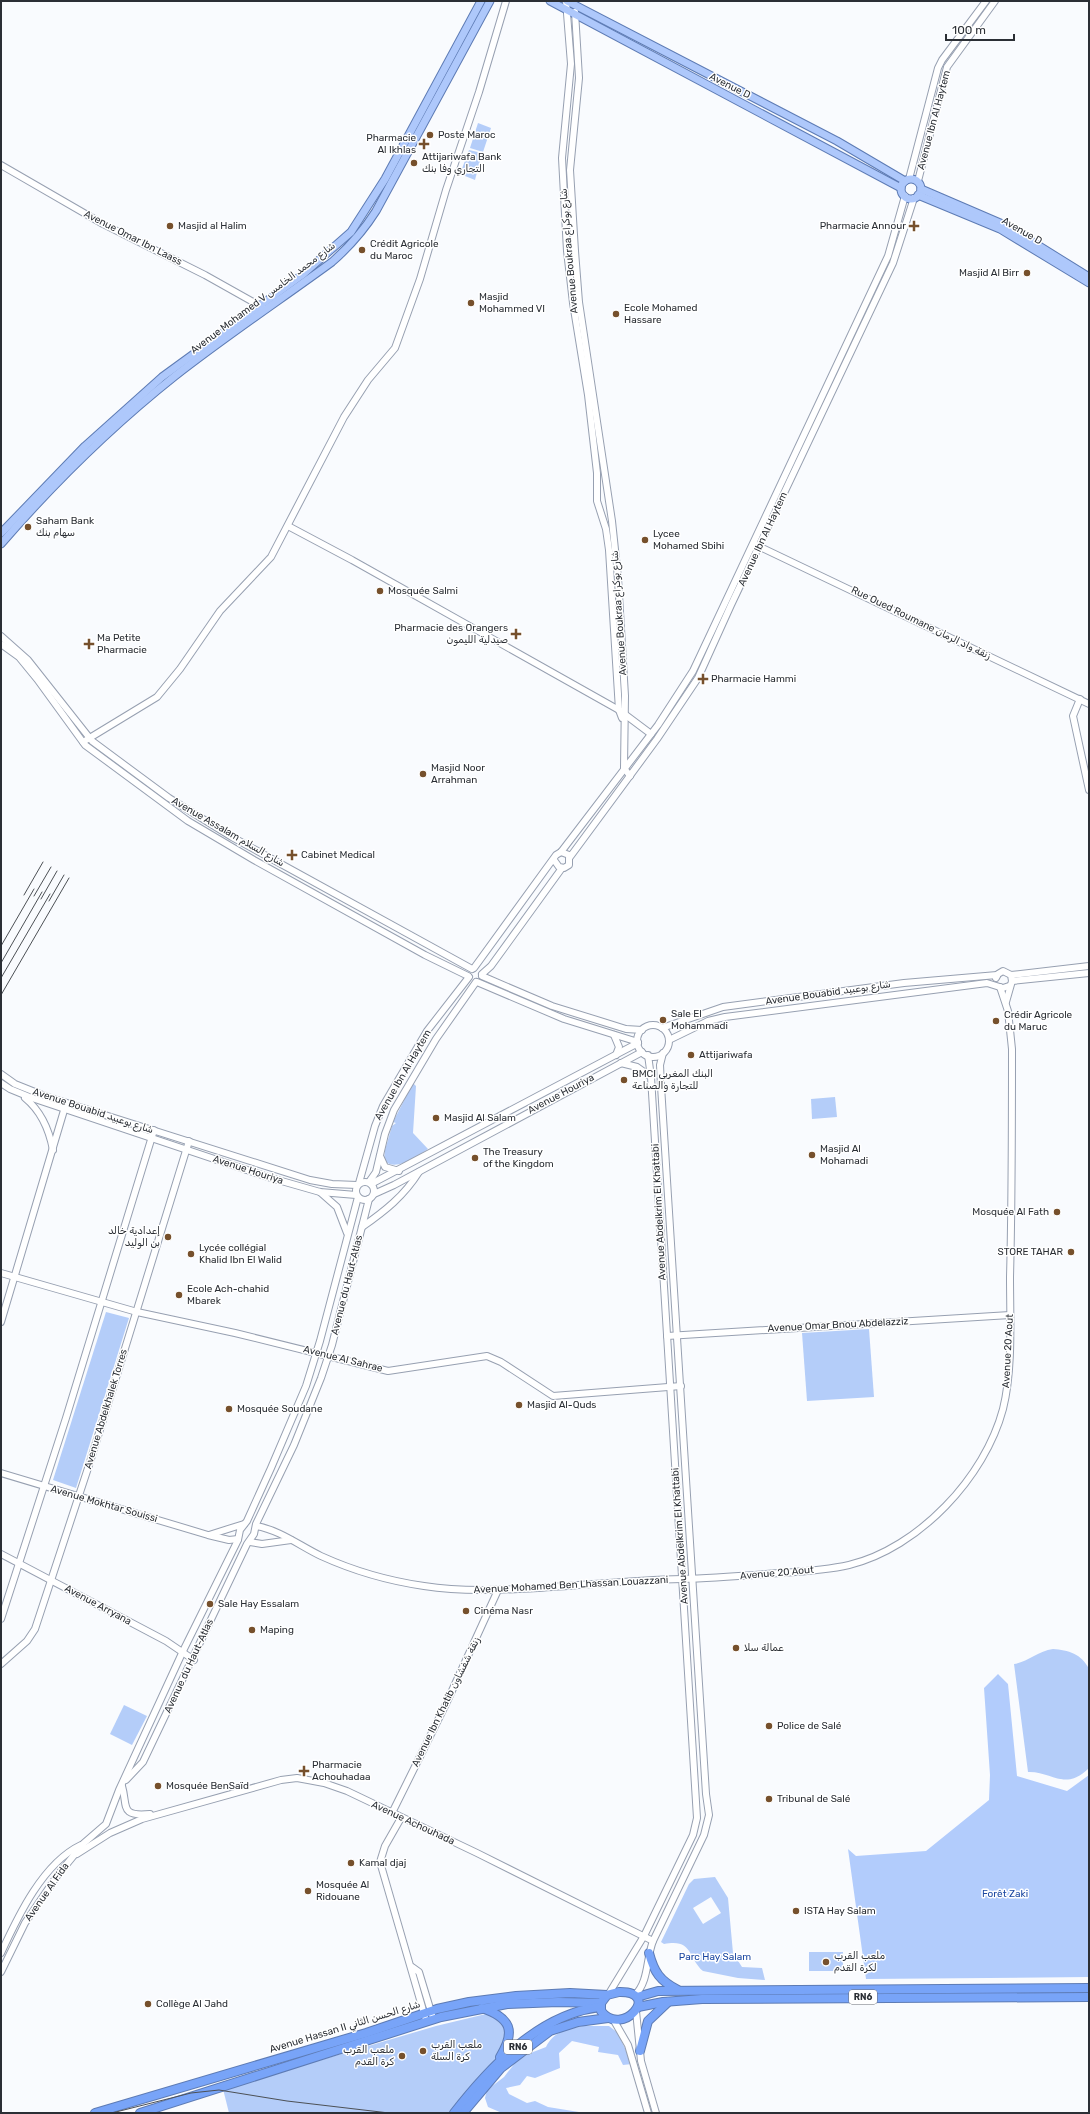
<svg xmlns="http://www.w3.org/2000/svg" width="1090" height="2114" viewBox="0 0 1090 2114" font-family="Rubik,'Noto Sans Arabic',sans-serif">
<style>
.green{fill:#b4cdf9;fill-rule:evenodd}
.forest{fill:#b2ccfc}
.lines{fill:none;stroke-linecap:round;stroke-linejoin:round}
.secondary-casing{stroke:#97a0b1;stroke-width:8}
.primary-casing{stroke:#5d7bb4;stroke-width:9}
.highway-casing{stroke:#5d7bb4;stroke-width:10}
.secondary{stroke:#fff;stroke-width:6}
.primary{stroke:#aec8fb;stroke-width:7}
.highway{stroke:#78a4f8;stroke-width:8}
.tram{stroke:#4c5055;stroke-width:1}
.poi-dot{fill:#76502c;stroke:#fff;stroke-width:1.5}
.labels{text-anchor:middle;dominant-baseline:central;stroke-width:3;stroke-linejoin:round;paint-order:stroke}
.shield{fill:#fff;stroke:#6b6d72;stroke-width:1}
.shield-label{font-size:9px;font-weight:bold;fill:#2b2f35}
.street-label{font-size:10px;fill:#2b2f35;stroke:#fff}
.poi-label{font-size:10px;fill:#2b2f35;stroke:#fff;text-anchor:start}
.park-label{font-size:10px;fill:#1c48a1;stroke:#fff}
</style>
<rect width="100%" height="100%" fill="#f9fbfe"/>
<g class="green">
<polygon points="478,123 491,128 483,152 470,148"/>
<polygon points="469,150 482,153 475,180 460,174"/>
<path d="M413,1083L416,1086L413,1133L428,1149C417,1156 395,1173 384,1160L385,1150L392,1126L396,1123L393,1122Z"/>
<polygon points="835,1097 837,1117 812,1119 811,1099"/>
<polygon points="106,1312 129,1318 76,1488 53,1480"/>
<polygon points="869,1329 874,1397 807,1401 802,1333"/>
<path d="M1053,1649C1068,1650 1082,1654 1089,1669V1768C1065,1792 1052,1771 1028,1772L1014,1664C1028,1662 1038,1651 1053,1649Z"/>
<polygon points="124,1705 147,1716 132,1745 110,1734"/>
<path d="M715,1877L728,1898L733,1953L742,1967L762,1968L765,1980L738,1978L703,1971C688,1958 693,1938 664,1944L661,1942L689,1884L694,1879ZM711,1897L721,1913L703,1924L693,1908Z"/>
<rect x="809" y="1952" width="34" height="19"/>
<polygon points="486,2014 495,2015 503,2026 507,2035 497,2059 451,2113 229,2113 223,2089 436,2026"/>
</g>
<g class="forest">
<polygon points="998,1674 1008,1684 1017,1776 1067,1791 1089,1775 1089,1977 866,1979 848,1849 856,1856 926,1851 989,1800 990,1775 984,1688"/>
<path d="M583,2026H609L618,2033L632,2064L623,2065L618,2055L598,2052L599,2047L572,2041L559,2053L560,2068L535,2078L527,2076L520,2085L506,2088L509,2094L527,2103L535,2101L548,2107L585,2113H502L488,2107L485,2098L487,2090L504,2077L515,2063L528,2054L546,2047C553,2032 567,2029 583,2026Z"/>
</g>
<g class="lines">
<g class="secondary-casing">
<g id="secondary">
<polyline points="566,1 571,64 562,158 567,251 573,303 588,395 597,473 597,501 606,529 609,550 619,710 622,718"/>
<polyline points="575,12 579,78 570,170 575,251 579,302 612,521 618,578 625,696 624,768 630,776"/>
<polyline points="1,165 103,224 205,275 262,307"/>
<polyline points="909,179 938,68 942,60 986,1"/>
<polyline points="918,181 947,67 995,1"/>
<polyline points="288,526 352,560 619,710 651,734"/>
<polyline points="756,545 1089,704"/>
<polyline points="1,636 28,660 92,741 169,798 232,837 472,969"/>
<polyline points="1,644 19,657 37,679 85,745 188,821 254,860 425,955 468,976"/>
<polyline points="1080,699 1073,716 1089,790"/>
<polyline points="83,742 157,697 180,669 220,611 271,557 344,417 368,380 395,348 420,279 446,190 479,92 506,1"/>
<polyline points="570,857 657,739 698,678 731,605 893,263 914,198"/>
<polyline points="554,860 559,867 564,868 569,865 569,855 561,852"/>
<polyline points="474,968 556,855 561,852 658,725 693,671 888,256 905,196"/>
<polyline points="482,974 491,966 562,868"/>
<polyline points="1011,975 1089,966"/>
<polyline points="482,976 552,1006 626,1029 642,1030"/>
<polyline points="996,978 998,974 1003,971 1011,975 1012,981 1006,1002"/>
<polyline points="1012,981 1089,973"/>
<polyline points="477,982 564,1019 638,1042"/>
<circle cx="653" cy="1041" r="16"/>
<polyline points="662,1028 723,1007 904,983 997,975"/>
<polyline points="614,1035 619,1047 616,1055"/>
<polyline points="669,1040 708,1021 725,1017 987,983 1003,988 1009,986"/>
<polyline points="621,1063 637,1067 651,1077"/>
<polyline points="1,1074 15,1084 45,1096 310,1180 332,1184 357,1185"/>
<polyline points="1,1083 10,1089 32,1098 271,1178 320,1192 356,1195"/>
<path d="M25,1098C41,1111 49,1129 53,1150"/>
<polyline points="380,1156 385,1167 399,1171"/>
<circle cx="365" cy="1191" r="9"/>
<polyline points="369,1182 376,1172 385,1134 394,1110 436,1039 476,982"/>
<polyline points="359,1183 375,1126 383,1106 427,1031 469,977"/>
<polyline points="371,1184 638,1043"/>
<polyline points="320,1192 337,1207 347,1233"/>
<polyline points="374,1194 394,1185 642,1052"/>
<path d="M362,1227C385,1211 404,1196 419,1172"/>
<polyline points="1,1273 137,1312 235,1333 388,1371 487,1356 501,1362 553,1396 681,1386"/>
<polyline points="1,1322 65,1107"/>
<polyline points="667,1336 1010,1315"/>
<polyline points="1,1473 208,1535 229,1540 238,1539"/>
<path d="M256,1526C280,1530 300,1546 321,1556C354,1571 389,1581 424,1586C462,1592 501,1590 538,1588C586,1585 634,1580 682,1579C710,1578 738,1576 766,1574C794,1572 823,1571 849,1565C919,1548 985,1477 1003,1409C1013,1369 1010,1319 1010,1277C1012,1201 1012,1125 1012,1049L1008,1011L1000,987"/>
<polyline points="209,1535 244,1524"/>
<polyline points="250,1542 262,1544 291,1540"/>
<polyline points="1,1554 166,1641 194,1660"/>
<polyline points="1,1619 66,1418 154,1130"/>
<polyline points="1,1664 27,1641 35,1629 90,1462 189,1141"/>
<polyline points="126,1780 143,1762 247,1544 254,1534 256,1524 294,1445 321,1378 332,1345 369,1199"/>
<path d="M122,1786C128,1806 119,1817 150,1814"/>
<polyline points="392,1813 445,1706 498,1590"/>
<polyline points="401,1818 385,1846 380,1862 425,2017"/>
<polyline points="77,1854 110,1833 142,1819 281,1780 297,1778 308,1780 324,1783 347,1791 477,1853 653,1941"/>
<path d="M1,1953C18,1916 43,1863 81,1845"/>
<polyline points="412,1967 419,1972 432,2015"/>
<polyline points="1,1972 25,1923 57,1876 84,1843 106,1824 119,1790 183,1651 238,1540 240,1530 247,1521 271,1468 306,1386 320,1341 358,1197"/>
<polyline points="608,1995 644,1936 693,1835 697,1818 651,1077 648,1055"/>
<path d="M635,1995C649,1981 646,1959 653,1941L704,1835L709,1815L706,1794L661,1086L660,1065L663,1053"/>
<polyline points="636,2011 641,2061 656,2113"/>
<polyline points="613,2019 628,2045 648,2113"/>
</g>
</g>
<g class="primary-casing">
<g id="primary">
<polyline points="550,1 901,188"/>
<polyline points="567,1 837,141 905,181"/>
<circle cx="911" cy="189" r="10"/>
<polyline points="921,189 1007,226 1089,277"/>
<polyline points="918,195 1000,229 1089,283"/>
<polyline points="1,533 85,446 162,377 302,275 351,232 385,179 481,1"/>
<path d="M1,544C54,483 112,426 175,376C226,336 280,300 332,262C349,247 364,230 376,211L490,1"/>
</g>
</g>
<g class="highway-casing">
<g id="highway">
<path d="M649,1953C654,1972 660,1981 678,1990"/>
<path d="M619,1992C663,1991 622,2039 601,2011V2003L607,1995Z"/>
<polyline points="637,1997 658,1991 1089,1988"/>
<polyline points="638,2007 663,2002 702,1999 1089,1997"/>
<path d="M482,2008C511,2018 516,2031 500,2057"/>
<polyline points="640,2051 648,2021 668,2002"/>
<polyline points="95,2113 366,2033 437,2009 469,2002 516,1996 570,1993 607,1995"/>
<polyline points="140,2113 441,2017 507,2004 558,2002 601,2003"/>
<path d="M454,2113C490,2067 539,2014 600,2007"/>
<polyline points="463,2113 501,2068 550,2031 578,2022 608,2018"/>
</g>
</g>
<use href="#secondary" class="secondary"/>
<use href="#primary" class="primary"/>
<use href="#highway" class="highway"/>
<g class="tram">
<polyline points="24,895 43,862"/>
<polyline points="34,896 51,867"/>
<polyline points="41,899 57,871"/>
<polyline points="49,901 64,875"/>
<polyline points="1,946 34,889"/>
<polyline points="1,963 42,892"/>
<polyline points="1,978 50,894"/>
<polyline points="1,995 69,878"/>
<polyline points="112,2113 191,2093 219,2090 287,2101 389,2113"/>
</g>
</g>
<g class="poi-dot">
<circle cx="430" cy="135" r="4"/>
<path d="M422 138h4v4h4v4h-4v4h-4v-4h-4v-4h4z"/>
<circle cx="414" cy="163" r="4"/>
<circle cx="170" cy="226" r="4"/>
<path d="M912 220h4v4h4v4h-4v4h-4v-4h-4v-4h4z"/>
<circle cx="362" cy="250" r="4"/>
<circle cx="1027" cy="273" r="4"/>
<circle cx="471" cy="303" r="4"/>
<circle cx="616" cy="314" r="4"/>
<circle cx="28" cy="527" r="4"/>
<circle cx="645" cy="540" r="4"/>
<circle cx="380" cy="591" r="4"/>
<path d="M514 628h4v4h4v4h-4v4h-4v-4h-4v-4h4z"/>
<path d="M87 638h4v4h4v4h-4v4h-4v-4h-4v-4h4z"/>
<path d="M701 673h4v4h4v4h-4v4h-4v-4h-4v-4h4z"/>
<circle cx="423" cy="774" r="4"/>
<path d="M290 849h4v4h4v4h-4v4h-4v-4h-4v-4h4z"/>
<circle cx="663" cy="1020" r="4"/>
<circle cx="996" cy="1021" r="4"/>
<circle cx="691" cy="1055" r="4"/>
<circle cx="624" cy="1080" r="4"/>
<circle cx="436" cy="1118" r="4"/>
<circle cx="812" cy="1155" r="4"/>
<circle cx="475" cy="1158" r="4"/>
<circle cx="1057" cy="1212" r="4"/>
<circle cx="168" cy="1237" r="4"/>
<circle cx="1071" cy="1252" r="4"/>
<circle cx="191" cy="1254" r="4"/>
<circle cx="179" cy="1295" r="4"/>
<circle cx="519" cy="1405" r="4"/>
<circle cx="229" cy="1409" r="4"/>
<circle cx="210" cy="1604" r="4"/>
<circle cx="466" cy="1611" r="4"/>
<circle cx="252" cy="1630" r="4"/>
<circle cx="736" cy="1648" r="4"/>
<circle cx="769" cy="1726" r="4"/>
<path d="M302 1765h4v4h4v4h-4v4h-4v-4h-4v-4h4z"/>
<circle cx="158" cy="1786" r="4"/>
<circle cx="769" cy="1799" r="4"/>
<circle cx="351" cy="1863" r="4"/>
<circle cx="308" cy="1891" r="4"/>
<circle cx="796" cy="1911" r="4"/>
<circle cx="826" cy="1962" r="4"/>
<circle cx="148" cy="2004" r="4"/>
<circle cx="423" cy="2051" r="4"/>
<circle cx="402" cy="2056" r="4"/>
</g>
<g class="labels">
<g class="shield">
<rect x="849" y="1990" width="28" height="14" rx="3"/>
<rect x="504" y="2040" width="28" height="14" rx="3"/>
</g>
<g class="shield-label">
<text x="863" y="1997">RN6</text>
<text x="518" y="2047">RN6</text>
</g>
<g class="street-label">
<text transform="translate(730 86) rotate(27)">Avenue D</text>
<text transform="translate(934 120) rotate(-75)">Avenue Ibn Al Haytem</text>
<text transform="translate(1022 231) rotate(30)">Avenue D</text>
<text transform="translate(133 238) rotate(27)">Avenue Omar Ibn Laass</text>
<text transform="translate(569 251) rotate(-95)">Avenue Boukraa شارع بوكراع</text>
<text transform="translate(263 298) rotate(-37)">Avenue Mohamed V شارع محمد الخامس</text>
<text transform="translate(763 539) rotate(-65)">Avenue Ibn Al Haytem</text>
<text transform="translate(619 613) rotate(-94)">Avenue Boukraa شارع بوكراع</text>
<text transform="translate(921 623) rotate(26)">Rue Oued Roumane زنقة واد الرمان</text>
<text transform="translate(228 832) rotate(30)">Avenue Assalam شارع السلام</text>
<text transform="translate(828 993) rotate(-8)">Avenue Bouabid شارع بوعبيد</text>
<text transform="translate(403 1075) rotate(-60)">Avenue Ibn Al Haytem</text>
<text transform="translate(561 1094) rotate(-28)">Avenue Houriya</text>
<text transform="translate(93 1111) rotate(18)">Avenue Bouabid شارع بوعبيد</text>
<text transform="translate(248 1170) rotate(18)">Avenue Houriya</text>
<text transform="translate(659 1212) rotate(-93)">Avenue Abdelkrim El Khattabi</text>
<text transform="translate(347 1285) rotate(-76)">Avenue du Haut-Atlas</text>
<text transform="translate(838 1325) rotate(-3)">Avenue Omar Bnou Abdelazziz</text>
<text transform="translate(1008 1351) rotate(-87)">Avenue 20 Aout</text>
<text transform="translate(343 1359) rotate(14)">Avenue Al Sahrae</text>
<text transform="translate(106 1409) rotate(-73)">Avenue Abdelkhalek Torres</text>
<text transform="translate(104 1504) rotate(16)">Avenue Mokhtar Souissi</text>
<text transform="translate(680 1536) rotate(-94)">Avenue Abdelkrim El Khattabi</text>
<text transform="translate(777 1573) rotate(-5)">Avenue 20 Aout</text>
<text transform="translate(571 1585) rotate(-3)">Avenue Mohamed Ben Lhassan Louazzani</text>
<text transform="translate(98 1605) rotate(28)">Avenue Arryana</text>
<text transform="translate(189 1666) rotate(-65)">Avenue du Haut-Atlas</text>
<text transform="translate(446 1702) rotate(-64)">Avenue Ibn Khatib زنقة شفشاون</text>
<text transform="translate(413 1823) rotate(25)">Avenue Achouhada</text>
<text transform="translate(47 1892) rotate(-55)">Avenue Al Fida</text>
<text transform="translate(345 2027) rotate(-17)">Avenue Hassan II شارع الحسن الثاني</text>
</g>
<g class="poi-label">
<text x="438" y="135">Poste Maroc</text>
<text x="416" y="138" text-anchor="end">Pharmacie<tspan x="416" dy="12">Al Ikhlas</tspan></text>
<text x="422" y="157">Attijariwafa Bank<tspan x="422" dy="12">التجاري وفا بنك</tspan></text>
<text x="178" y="226">Masjid al Halim</text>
<text x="906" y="226" text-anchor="end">Pharmacie Annour</text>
<text x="370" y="244">Crédit Agricole<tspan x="370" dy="12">du Maroc</tspan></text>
<text x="1019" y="273" text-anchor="end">Masjid Al Birr</text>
<text x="479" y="297">Masjid<tspan x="479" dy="12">Mohammed VI</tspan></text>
<text x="624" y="308">Ecole Mohamed<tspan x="624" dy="12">Hassare</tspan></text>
<text x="36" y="521">Saham Bank<tspan x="36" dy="12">سهام بنك</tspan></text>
<text x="653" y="534">Lycee<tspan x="653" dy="12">Mohamed Sbihi</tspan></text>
<text x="388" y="591">Mosquée Salmi</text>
<text x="508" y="628" text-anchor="end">Pharmacie des Orangers<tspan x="508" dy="12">صيدلية الليمون</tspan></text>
<text x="97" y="638">Ma Petite<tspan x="97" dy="12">Pharmacie</tspan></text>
<text x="711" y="679">Pharmacie Hammi</text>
<text x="431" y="768">Masjid Noor<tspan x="431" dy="12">Arrahman</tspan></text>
<text x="301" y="855">Cabinet Medical</text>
<text x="671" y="1014">Sale El<tspan x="671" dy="12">Mohammadi</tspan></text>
<text x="1004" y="1015">Crédir Agricole<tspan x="1004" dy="12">du Maruc</tspan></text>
<text x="699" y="1055">Attijariwafa</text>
<text x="632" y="1074">BMCI البنك المغربي<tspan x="632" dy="12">للتجارة والصناعة</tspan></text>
<text x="444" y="1118">Masjid Al Salam</text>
<text x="820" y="1149">Masjid Al<tspan x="820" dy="12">Mohamadi</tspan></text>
<text x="483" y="1152">The Treasury<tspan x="483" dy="12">of the Kingdom</tspan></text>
<text x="1049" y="1212" text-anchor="end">Mosquée Al Fath</text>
<text x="160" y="1231" text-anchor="end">إعدادية خالد<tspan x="160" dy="12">بن الوليد</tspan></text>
<text x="199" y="1248">Lycée collégial<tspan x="199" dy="12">Khalid Ibn El Walid</tspan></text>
<text x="1063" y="1252" text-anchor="end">STORE TAHAR</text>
<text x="187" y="1289">Ecole Ach-chahid<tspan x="187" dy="12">Mbarek</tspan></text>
<text x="527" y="1405">Masjid Al-Quds</text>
<text x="237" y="1409">Mosquée Soudane</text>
<text x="218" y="1604">Sale Hay Essalam</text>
<text x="474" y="1611">Cinéma Nasr</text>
<text x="260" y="1630">Maping</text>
<text x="744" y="1648">عمالة سلا</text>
<text x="777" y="1726">Police de Salé</text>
<text x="312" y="1765">Pharmacie<tspan x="312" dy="12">Achouhadaa</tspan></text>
<text x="166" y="1786">Mosquée BenSaïd</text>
<text x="777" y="1799">Tribunal de Salé</text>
<text x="359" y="1863">Kamal djaj</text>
<text x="316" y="1885">Mosquée Al<tspan x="316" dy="12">Ridouane</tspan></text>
<text x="804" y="1911">ISTA Hay Salam</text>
<text x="834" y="1956">ملعب القرب<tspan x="834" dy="12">لكرة القدم</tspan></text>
<text x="156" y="2004">Collège Al Jahd</text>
<text x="431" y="2045">ملعب القرب<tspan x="431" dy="12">كرة السلة</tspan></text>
<text x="394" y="2050" text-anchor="end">ملعب القرب<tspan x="394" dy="12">كرة القدم</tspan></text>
</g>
<g class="park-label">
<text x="1005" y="1894">Forêt Zaki</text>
<text x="715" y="1957">Parc Hay Salam</text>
</g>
</g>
<rect width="1090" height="2114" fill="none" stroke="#2b2f35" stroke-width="4"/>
<path d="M946 34v6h68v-6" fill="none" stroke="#2b2f35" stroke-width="2"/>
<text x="952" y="34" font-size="12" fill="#2b2f35" stroke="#ffffff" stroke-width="3" paint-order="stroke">100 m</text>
</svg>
